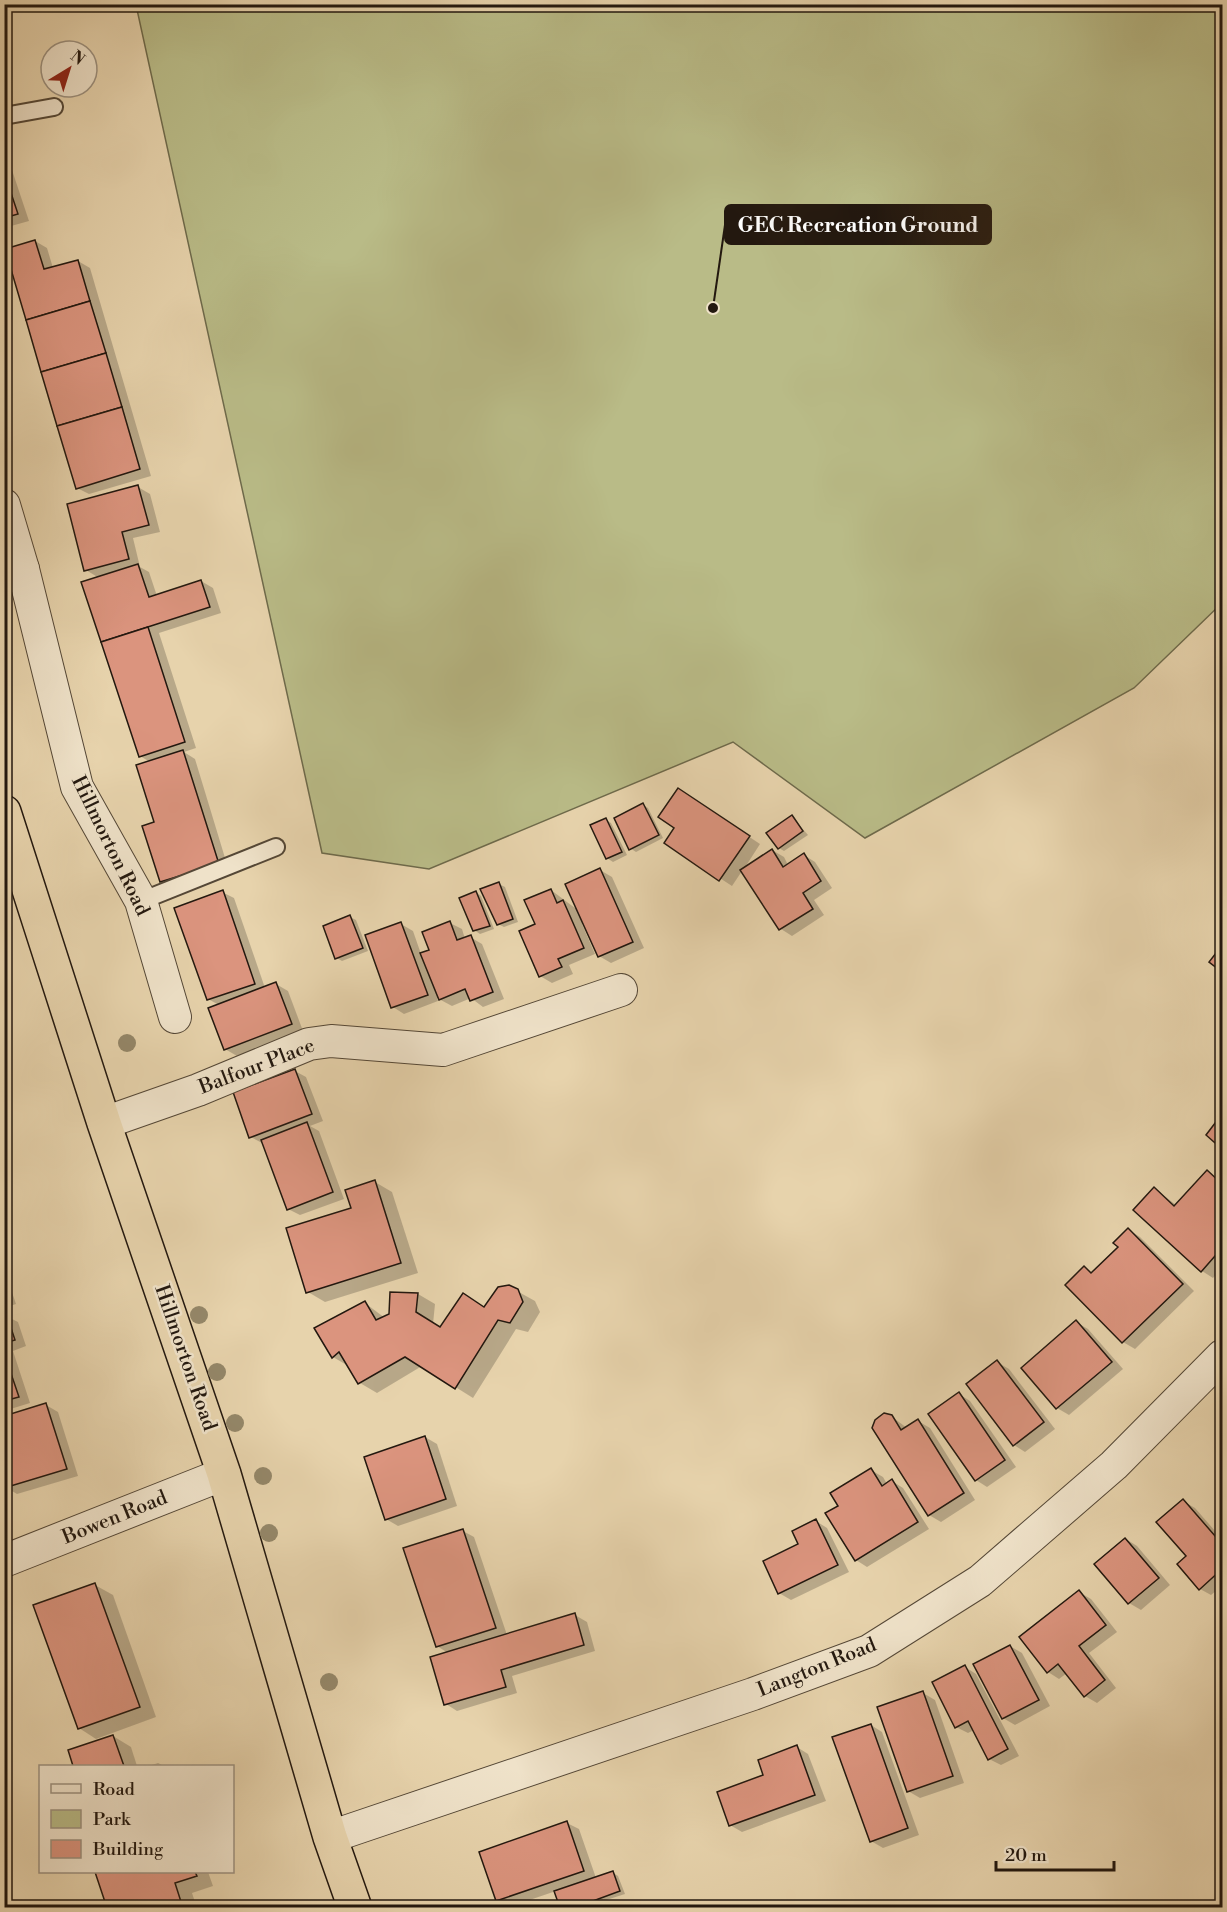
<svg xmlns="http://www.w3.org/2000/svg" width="1227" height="1912" viewBox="0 0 1227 1912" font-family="'Libre Bodoni',serif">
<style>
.green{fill:#b9bb87;stroke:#6e6a4b;stroke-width:1.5}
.shadow{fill:#0003}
.building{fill:#db947e;stroke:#23180f;stroke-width:1.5}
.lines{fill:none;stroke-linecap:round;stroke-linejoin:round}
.lane-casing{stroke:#544736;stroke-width:20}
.street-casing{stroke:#544736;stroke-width:34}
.highway-casing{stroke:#23180f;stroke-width:36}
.lane{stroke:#efe2c9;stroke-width:16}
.street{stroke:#efe2c9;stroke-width:32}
.highway{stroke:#e7d3ac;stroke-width:33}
.tree{fill:#948769}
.labels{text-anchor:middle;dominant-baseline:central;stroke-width:5;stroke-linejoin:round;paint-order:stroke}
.street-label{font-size:20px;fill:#23180f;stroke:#efe2c9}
.leader{fill:none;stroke:#23180f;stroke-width:2}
.callout-dot{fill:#23180f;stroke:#efe2c9;stroke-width:2}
.callout{fill:#23180f;stroke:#23180f;stroke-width:2}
.callout-label{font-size:21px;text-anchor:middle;font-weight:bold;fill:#fff}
</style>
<rect width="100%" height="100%" fill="#e7d3ac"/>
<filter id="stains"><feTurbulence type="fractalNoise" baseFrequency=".00333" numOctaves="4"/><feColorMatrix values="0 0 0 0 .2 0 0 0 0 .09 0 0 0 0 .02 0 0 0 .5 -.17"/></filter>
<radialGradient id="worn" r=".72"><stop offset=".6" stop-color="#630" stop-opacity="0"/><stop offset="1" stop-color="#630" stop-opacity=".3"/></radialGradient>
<polygon class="green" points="136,5 1211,5 1222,14 1222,603 1134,688 865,838 733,742 429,869 322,853"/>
<g class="shadow">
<polygon points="4,71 11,101 4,103"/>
<polygon points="4,146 29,221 4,228"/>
<polygon points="35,241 47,248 53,268 78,261 90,268 151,476 89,494 77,488"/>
<polygon points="138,487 150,494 160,532 133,538 140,567 149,572 157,596 201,581 213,588 221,613 159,633 196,748 184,752 195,759 229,871 173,888 161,881 150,762 140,756 83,583 99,578 86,570"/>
<polygon points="679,790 760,844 744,869 772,850 784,857 788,865 804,855 815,862 832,888 814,900 824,915 792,936 781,929 742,871 732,886 666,843 677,828"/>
<polygon points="643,805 648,808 663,838 636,852 630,848"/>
<polygon points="792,817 808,835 784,851 779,848"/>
<polygon points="606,820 611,823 627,855 613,862 607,858 592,826"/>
<polygon points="600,870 612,877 644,948 611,963 599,956 585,923 582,924 595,954 569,965 573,974 552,983 540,976 537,925 551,890 579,911"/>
<polygon points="499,884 505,887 518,922 504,927 498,924"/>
<polygon points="222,892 234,898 265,988 276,984 288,991 303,1031 237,1056 225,1049 219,1005 208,999"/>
<polygon points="476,892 481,896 494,929 480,934 474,930"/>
<polygon points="350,917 356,920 368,951 342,961 337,958"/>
<polygon points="450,923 462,929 465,939 470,937 482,944 504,999 483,1007 471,998 452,1006 437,998 438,1001 404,1014 393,1007 401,924 413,931 421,954 431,951"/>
<polygon points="295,1071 306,1077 323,1121 310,1126 319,1131 344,1199 300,1215 288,1209 262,1143 251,1137"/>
<polygon points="1222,1153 1222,1167 1216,1161"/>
<polygon points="1207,1172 1222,1182 1222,1268 1213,1278 1202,1271 1154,1188 1176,1205"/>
<polygon points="375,1182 392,1192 418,1273 325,1302 308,1292 353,1209"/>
<polygon points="1129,1230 1140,1237 1194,1291 1135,1349 1123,1342 1067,1285 1084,1268 1093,1273 1120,1247"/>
<polygon points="4,1269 16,1304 4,1308"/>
<polygon points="517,1291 535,1301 540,1312 528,1332 516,1329 473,1398 422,1366 377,1393 360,1383 350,1367 333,1357 365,1303 385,1318 418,1294 435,1304 433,1324 441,1329 464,1295 485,1308"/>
<polygon points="4,1315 18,1322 26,1346 13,1351 30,1403 4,1411"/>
<polygon points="1076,1322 1088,1329 1123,1369 1069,1415 1057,1408 1023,1368"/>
<polygon points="997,1362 1009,1369 1055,1429 1025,1452 1014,1445"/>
<polygon points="959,1394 970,1401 1016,1467 987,1487 976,1480"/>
<polygon points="46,1405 58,1412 78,1476 17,1494 5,1487"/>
<polygon points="891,1416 907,1428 918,1421 930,1428 975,1500 941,1522 929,1515"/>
<polygon points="425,1437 437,1444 457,1506 398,1526 386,1519"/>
<polygon points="871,1470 883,1477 887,1484 892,1481 903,1488 929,1529 867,1567 856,1560 840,1506"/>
<polygon points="1183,1501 1195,1508 1222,1539 1222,1586 1211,1595 1200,1589 1188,1556"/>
<polygon points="816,1521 827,1528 849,1572 791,1600 779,1593 800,1545"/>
<polygon points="463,1531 474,1537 507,1635 575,1615 587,1622 595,1651 512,1676 517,1693 457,1711 446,1704 448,1653 437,1646"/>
<polygon points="1126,1539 1137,1546 1170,1585 1141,1610 1129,1603"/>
<polygon points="95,1585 113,1595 156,1717 96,1739 79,1728"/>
<polygon points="1079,1592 1091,1599 1117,1632 1089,1653 1116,1688 1097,1703 1085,1696 1067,1673 1059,1679 1048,1672"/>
<polygon points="1010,1646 1022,1653 1050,1706 1015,1725 1003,1718"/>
<polygon points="965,1667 976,1674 1019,1756 1001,1765 989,1759 974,1730 968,1733 956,1727"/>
<polygon points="923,1693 935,1700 964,1783 920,1798 908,1791"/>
<polygon points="871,1725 882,1732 919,1835 883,1848 871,1841"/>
<polygon points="113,1736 131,1747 137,1766 74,1766 69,1751"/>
<polygon points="797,1747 808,1754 826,1801 742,1832 730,1825"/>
<polygon points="158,1763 164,1766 149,1766"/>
<polygon points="567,1823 579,1829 596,1878 612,1872 618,1876 625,1894 600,1902 609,1908 562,1908 556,1891 509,1907 497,1900"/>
<polygon points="97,1872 208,1872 213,1886 192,1893 197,1908 109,1908"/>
</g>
<g class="building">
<polygon points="4,172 18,214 4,218"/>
<polygon points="35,240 44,269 78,260 90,301 26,320 5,249"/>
<polygon points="90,301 106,353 41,372 26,320"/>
<polygon points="106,353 122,407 57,426 41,372"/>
<polygon points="122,407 140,469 76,489 57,426"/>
<polygon points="138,485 149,525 122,532 129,559 84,571 67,504"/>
<polygon points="138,564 149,597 201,580 210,607 101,642 81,582"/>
<polygon points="148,627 185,742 139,757 101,642"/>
<polygon points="183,750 219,864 160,882 142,826 154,822 136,765"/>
<polygon points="678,788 750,836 719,881 664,843 674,828 658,817"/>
<polygon points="643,803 659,835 629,850 614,818"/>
<polygon points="792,815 803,831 778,849 766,833"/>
<polygon points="606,818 622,852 606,859 590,825"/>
<polygon points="772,849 783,867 804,853 821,881 803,893 813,909 779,930 740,870"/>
<polygon points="600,868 633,942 598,957 565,884"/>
<polygon points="499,882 513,919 497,925 480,889"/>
<polygon points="551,889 557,903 563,900 584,948 558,959 562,967 539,977 519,931 535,924 524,900"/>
<polygon points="223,890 255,984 207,1000 174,908"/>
<polygon points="476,891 490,926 473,931 459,898"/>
<polygon points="350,915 363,948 335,959 323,926"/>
<polygon points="450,921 457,940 471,935 493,992 470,1001 465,989 439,1000 420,953 429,950 422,932"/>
<polygon points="401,922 428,995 391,1008 365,935"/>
<polygon points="1220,948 1222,950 1222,972 1209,962"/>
<polygon points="276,982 292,1024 224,1050 208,1008"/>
<polygon points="295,1069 312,1114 249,1138 233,1092"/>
<polygon points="1222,1114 1222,1149 1206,1135"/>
<polygon points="307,1122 333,1192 287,1210 261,1140"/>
<polygon points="1207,1170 1222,1184 1222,1248 1201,1272 1133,1210 1154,1187 1174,1206"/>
<polygon points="375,1180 401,1263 306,1293 286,1228 351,1208 345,1190"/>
<polygon points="1128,1228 1183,1284 1122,1343 1065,1285 1084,1266 1091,1273 1118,1247 1113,1243"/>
<polygon points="509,1285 518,1289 523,1302 510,1323 498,1320 455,1389 405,1357 358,1384 339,1352 332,1358 314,1328 365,1301 376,1320 389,1314 390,1292 418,1293 416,1312 440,1327 463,1293 484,1307 498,1287"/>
<polygon points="6,1313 15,1340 4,1343 4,1314"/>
<polygon points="1076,1320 1112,1362 1056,1409 1021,1368"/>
<polygon points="4,1353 19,1397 4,1401"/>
<polygon points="997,1360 1044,1422 1013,1446 966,1384"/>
<polygon points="959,1392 1005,1460 975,1481 928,1414"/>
<polygon points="46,1403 67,1469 4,1488 4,1416"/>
<polygon points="884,1413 892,1415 901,1430 918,1419 964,1493 928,1516 872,1428 875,1420"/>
<polygon points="425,1436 446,1499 385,1520 364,1457"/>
<polygon points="871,1468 882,1486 892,1479 918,1522 855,1561 825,1513 838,1506 830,1493"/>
<polygon points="1183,1499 1222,1544 1222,1569 1199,1590 1177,1564 1186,1556 1156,1522"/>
<polygon points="816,1519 838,1565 778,1594 763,1561 798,1544 792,1531"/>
<polygon points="463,1529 496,1628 436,1647 403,1548"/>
<polygon points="1125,1538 1159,1578 1128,1604 1094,1564"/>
<polygon points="95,1583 140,1707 78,1729 33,1605"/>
<polygon points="1079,1590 1106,1625 1079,1646 1105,1680 1084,1697 1058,1664 1047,1673 1019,1637"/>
<polygon points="575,1613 584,1645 501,1670 506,1687 444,1705 430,1657"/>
<polygon points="1010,1645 1039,1700 1002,1719 973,1664"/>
<polygon points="965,1665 1008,1749 988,1760 968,1721 955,1728 932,1682"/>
<polygon points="923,1691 953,1776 907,1792 877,1707"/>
<polygon points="871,1724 908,1828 870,1842 832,1737"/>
<polygon points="113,1735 124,1766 73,1766 68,1750"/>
<polygon points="797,1745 815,1795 729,1826 717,1792 763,1775 758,1760"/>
<polygon points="567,1821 584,1871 496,1901 479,1852"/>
<polygon points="613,1871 620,1891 574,1908 560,1908 554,1891"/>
<polygon points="95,1872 195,1872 197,1876 175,1883 183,1908 107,1908"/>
<polygon points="598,1900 601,1908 574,1908"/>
</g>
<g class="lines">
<g class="lane-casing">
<g id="lane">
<polyline points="4,116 54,107"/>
<polyline points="141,901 276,847"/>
</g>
</g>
<g class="street-casing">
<g id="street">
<polyline points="4,505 23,569"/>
<polyline points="4,574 23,569 77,787 141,901 175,1017"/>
<polyline points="104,1123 198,1090 309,1044 331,1041 443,1050 621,990"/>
<polyline points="4,1561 224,1474"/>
<polyline points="330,1837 753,1694 869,1651 980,1581 1114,1465 1222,1356"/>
</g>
</g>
<g class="highway-casing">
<polyline id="highway" points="4,812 104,1123 224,1474 330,1837 355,1908"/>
</g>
<use href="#lane" class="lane"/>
<use href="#street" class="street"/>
<use href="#highway" class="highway"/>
</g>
<g class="tree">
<circle cx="127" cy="1043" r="9"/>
<circle cx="199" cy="1315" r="9"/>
<circle cx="217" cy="1372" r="9"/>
<circle cx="235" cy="1423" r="9"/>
<circle cx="263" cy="1476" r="9"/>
<circle cx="269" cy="1533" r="9"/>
<circle cx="329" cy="1682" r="9"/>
</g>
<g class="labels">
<g class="street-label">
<text transform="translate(110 846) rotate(64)">Hillmorton Road</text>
<text transform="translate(257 1067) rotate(-21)">Balfour Place</text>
<text transform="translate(185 1358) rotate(71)">Hillmorton Road</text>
<text transform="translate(115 1518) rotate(-22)">Bowen Road</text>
<text transform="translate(817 1668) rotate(-22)">Langton Road</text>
</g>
</g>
<path class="leader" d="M713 308L725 225"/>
<circle class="callout-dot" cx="713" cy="308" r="6"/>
<rect class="callout" x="725" y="205" width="266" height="39" rx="6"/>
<g class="callout-label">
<text x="858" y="232">GEC Recreation Ground</text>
</g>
<rect width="1227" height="1912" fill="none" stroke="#e7d3ac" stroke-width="24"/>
<rect x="6" y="6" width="1215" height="1900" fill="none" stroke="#23180f" stroke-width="3"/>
<rect x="12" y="12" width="1203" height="1888" fill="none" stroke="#23180f" stroke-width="1.5"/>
<rect x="39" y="1765" width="195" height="108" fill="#efe2c9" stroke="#9d917f" stroke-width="1.5"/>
<rect x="51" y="1784" width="30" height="9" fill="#efe2c9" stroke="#9d917f" stroke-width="1.5"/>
<text x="93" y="1795" font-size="18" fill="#23180f">Road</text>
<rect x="51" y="1810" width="30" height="18" fill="#b9bb87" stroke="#9d917f" stroke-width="1.5"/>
<text x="93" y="1825" font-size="18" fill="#23180f">Park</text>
<rect x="51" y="1840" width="30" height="18" fill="#db947e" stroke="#9d917f" stroke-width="1.5"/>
<text x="93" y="1855" font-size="18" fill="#23180f">Building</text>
<g transform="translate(69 69) rotate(38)"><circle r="28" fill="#efe2c9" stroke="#9d917f" stroke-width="1.5"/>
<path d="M0-4.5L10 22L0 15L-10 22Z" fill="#8f2418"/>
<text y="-9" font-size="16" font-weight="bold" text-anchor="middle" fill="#23180f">N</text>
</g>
<path d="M996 1861v9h118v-9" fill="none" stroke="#23180f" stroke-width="3"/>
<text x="1005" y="1861" font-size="18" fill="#23180f" stroke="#efe2c9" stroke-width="4.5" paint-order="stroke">20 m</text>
<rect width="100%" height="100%" filter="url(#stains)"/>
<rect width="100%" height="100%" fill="url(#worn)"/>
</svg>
